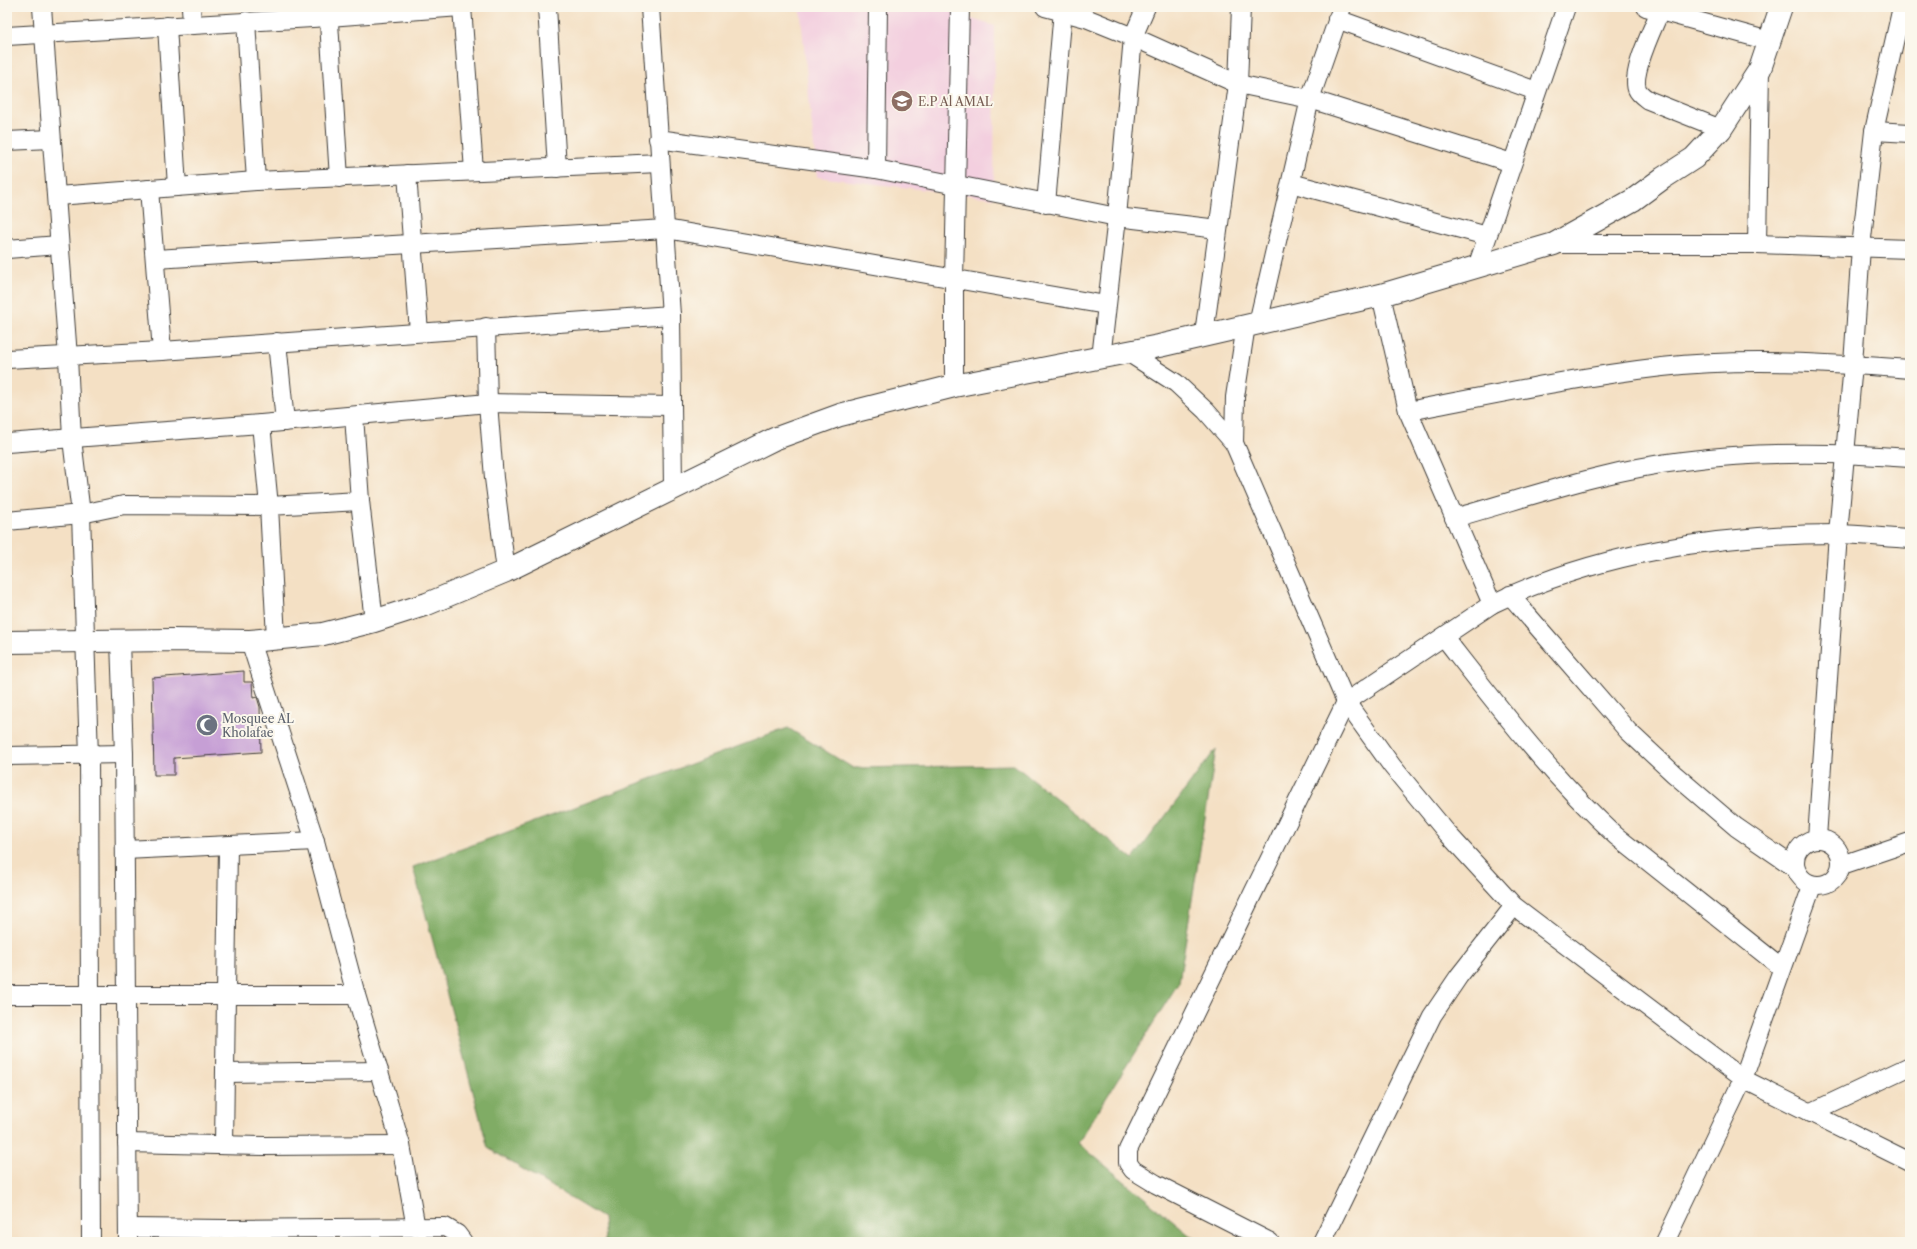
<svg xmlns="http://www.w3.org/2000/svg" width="1917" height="1249" viewBox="0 0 1917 1249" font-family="'Libre Caslon Text',serif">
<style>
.built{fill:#f3cfdf}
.forest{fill:#80ac65;stroke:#4e6440}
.building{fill:#c69fd5}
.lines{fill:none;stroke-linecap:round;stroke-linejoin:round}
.street-casing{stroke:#3c3935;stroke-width:20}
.secondary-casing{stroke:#3c3935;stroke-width:24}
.street{stroke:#fff;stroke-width:18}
.secondary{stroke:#fff;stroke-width:22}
.labels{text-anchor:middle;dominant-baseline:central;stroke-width:4;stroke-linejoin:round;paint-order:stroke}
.education-label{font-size:12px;fill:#785e54;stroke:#fbf7ec;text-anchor:start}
.worship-label{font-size:12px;fill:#5b616d;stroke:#fbf7ec;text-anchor:start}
</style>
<rect width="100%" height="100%" fill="#fbf7ec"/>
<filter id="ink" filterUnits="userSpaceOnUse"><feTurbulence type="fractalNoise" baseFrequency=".025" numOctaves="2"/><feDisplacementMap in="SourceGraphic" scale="8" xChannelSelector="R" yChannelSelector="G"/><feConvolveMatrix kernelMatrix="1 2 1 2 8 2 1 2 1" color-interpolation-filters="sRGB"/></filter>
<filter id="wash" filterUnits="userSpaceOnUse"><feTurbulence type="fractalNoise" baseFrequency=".012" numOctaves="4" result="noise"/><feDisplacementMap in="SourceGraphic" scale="16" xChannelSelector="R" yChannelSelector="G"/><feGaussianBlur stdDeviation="0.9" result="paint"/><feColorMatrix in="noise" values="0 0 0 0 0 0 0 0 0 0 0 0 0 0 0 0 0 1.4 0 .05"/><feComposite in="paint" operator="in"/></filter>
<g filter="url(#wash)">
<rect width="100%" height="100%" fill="#f4e0c4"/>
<polygon class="built" points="800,7 963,7 962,16 995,26 994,198 817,177"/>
<polygon class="forest" points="788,728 853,768 1014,765 1133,859 1216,749 1179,982 1078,1143 1188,1234 1206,1242 605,1242 603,1218 488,1148 413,867"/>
<g id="blocks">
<polygon class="building" points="244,671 244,682 252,682 253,698 257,697 260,707 261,752 174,758 174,775 154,775 152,678"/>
</g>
</g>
<g filter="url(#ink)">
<use href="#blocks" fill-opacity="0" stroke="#3c3935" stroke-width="1"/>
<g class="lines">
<g class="street-casing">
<g id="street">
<polyline points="42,7 68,357 72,439 81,514 89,756 91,1242"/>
<polyline points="191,7 192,24"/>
<polyline points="328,7 339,178"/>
<polyline points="462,7 474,171"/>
<polyline points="547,7 557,168"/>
<polyline points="650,7 671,315 673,489"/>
<polyline points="1045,7 1086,18 1133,37 1238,84 1310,99 1512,163"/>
<polyline points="1646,7 1769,41"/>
<path d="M1660,11C1653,28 1631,72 1637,89C1639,94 1644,97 1648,100L1721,129"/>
<polyline points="1337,19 1536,91"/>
<polyline points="246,21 256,181"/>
<polyline points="167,26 177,187"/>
<polyline points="7,36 329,17 460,7"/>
<polyline points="1874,131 1910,133"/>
<polyline points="658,139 876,169 1117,217 1218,229"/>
<polyline points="7,141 51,139"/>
<polyline points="876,169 878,7"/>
<polyline points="407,174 419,332"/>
<polyline points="1291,183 1487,236"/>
<polyline points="149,189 162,351"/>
<polyline points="57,196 256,181 660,163"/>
<polyline points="1046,204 1063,10"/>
<polyline points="1554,244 1757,244 1910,249"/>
<polyline points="1757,244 1760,69"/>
<polyline points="7,249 59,245"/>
<polyline points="155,259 666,229 1106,305"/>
<polyline points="1477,267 1566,7"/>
<polyline points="1381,295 1408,411 1492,604"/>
<polyline points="1258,323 1310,99 1342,7"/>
<polyline points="486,327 488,403 494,478 506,571"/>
<polyline points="1204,334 1238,84 1241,7"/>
<polyline points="277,342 285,422"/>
<polyline points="1126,351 1176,383 1206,411 1234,443 1346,702 1392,766 1448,834 1514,906 1743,1079 1910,1162"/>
<polyline points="1101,358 1117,217 1133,37 1146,7"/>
<polyline points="7,359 162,351 671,315"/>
<polyline points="954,386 954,279 960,7"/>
<path d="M1408,411C1492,395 1576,377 1662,367C1743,358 1829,363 1910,369"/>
<polyline points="354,416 360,501 374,621"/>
<polyline points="261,424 269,506 276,638"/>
<polyline points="7,443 261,424 488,403 672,406"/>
<polyline points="1234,443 1235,397 1246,325"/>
<path d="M1454,518C1529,497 1605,470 1683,461C1760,451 1833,452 1910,458"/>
<polyline points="7,521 81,514 124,505 269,506 360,501"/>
<polyline points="1510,595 1628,731 1674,774 1736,827 1794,867"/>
<path d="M1444,637C1498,706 1551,776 1616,836L1782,968"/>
<polyline points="120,641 124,754 128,1242"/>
<polyline points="250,641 315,841 356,995 401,1145 416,1228"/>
<polyline points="7,756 124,754"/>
<polyline points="1817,838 1838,534 1853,364 1861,247 1874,131 1902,7"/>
<circle cx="1818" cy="862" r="23"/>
<polyline points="125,850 315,841"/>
<polyline points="1842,865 1910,842"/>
<polyline points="7,995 356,995"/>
<polyline points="225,1073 379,1071"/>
<polyline points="1810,1113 1910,1066"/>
<polyline points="127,1143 264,1146 401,1145"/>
<polyline points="224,1145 228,846"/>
<polyline points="128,1228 228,1229 445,1227 457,1234 463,1242"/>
<path d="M1270,1242L1156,1184L1133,1170L1128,1163V1150L1346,702L1492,604C1596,553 1721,534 1837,534C1861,534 1886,538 1910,539"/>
<polyline points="1322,1242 1432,1016 1459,976 1514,906"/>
<polyline points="1665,1242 1743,1079 1812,886"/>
</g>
</g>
<g class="secondary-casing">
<polyline id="secondary" points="7,642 172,640 250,641 323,634 374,621 427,604 506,571 774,439 840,415 954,386 1159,346 1381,295 1554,244 1633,200 1663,178 1694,158 1721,129 1760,69 1781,7"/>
</g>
<use href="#street" class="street"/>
<use href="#secondary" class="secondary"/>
</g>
</g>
<defs>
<g id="school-disc" transform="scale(1.15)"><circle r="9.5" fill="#8d6e63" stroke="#fbf7ec"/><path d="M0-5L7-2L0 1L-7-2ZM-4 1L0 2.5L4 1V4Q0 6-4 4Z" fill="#fff"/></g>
<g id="mosque-disc" transform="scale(1.15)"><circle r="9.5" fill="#6b7280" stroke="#fbf7ec"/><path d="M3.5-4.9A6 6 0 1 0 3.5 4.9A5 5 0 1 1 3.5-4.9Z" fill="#fff"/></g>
</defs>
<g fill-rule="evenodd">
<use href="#school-disc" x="902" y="101"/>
<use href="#mosque-disc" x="207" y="725"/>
</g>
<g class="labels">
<g class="education-label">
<text x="918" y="101">E.P Al AMAL</text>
</g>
<g class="worship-label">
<text x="222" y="718">Mosquee AL<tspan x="222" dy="14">Kholafae</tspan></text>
</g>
</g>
<rect width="1917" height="1249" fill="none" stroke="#fbf7ec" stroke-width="24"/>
</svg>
